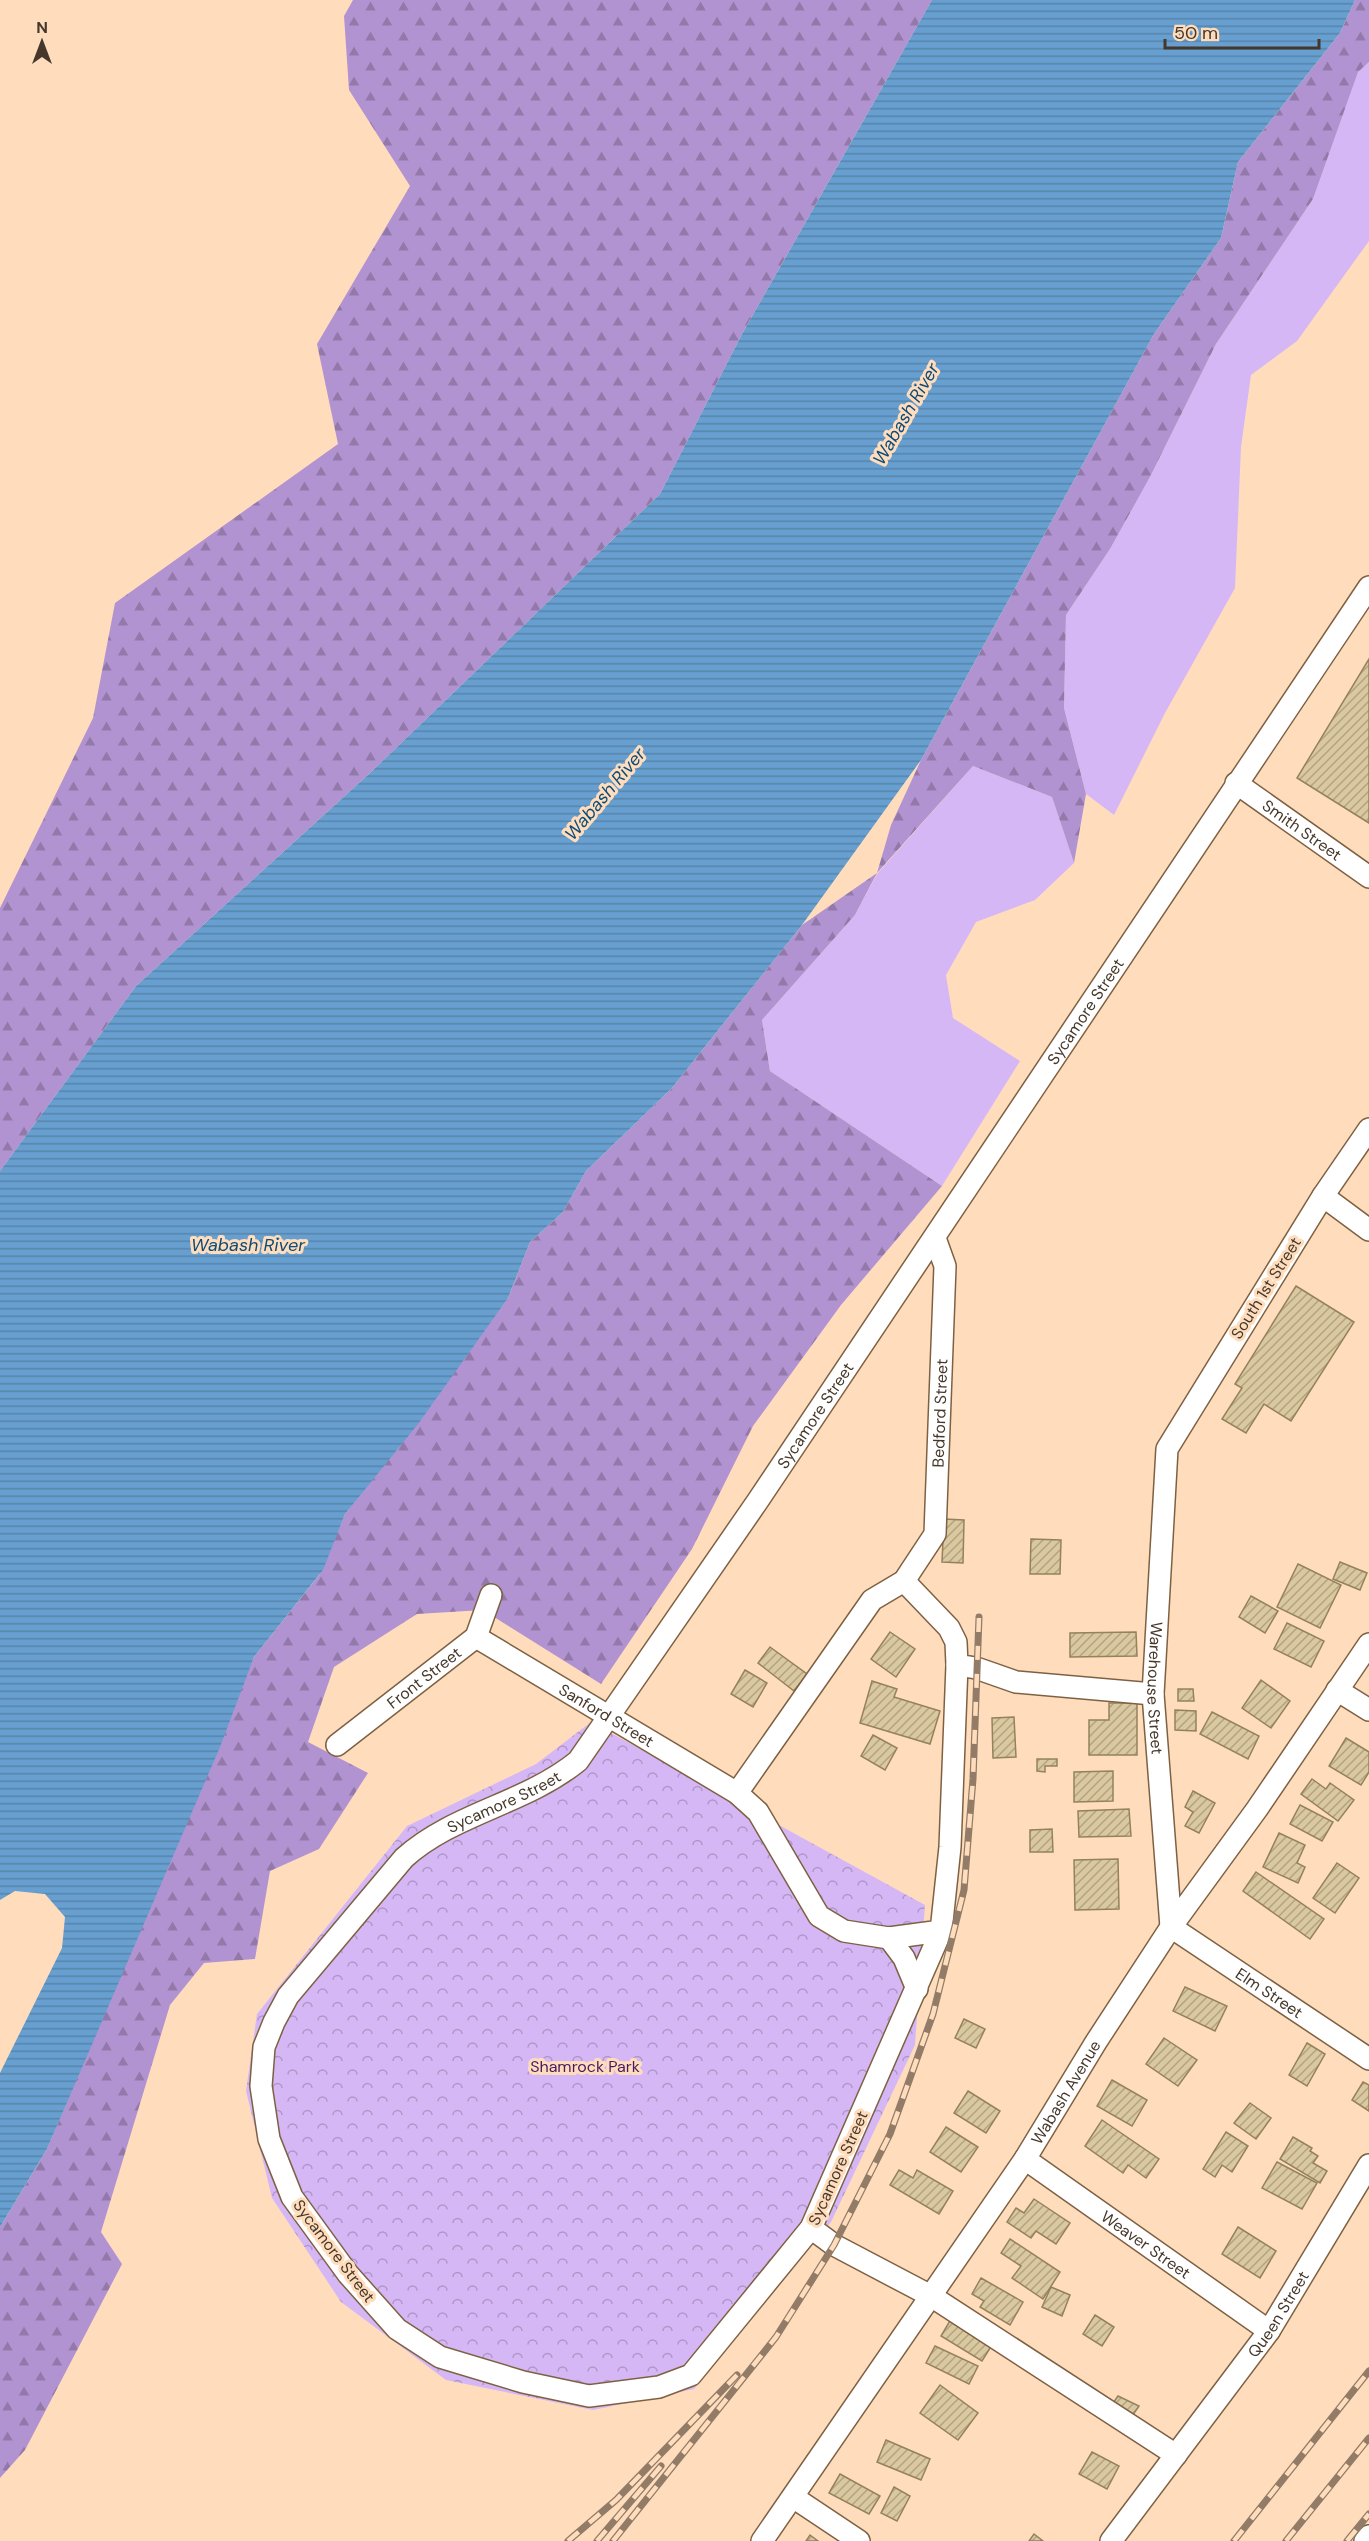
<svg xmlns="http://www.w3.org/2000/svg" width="1369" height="2541" viewBox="0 0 1369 2541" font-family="'DM Sans',sans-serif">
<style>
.green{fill:#d6b7f6}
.forest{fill:url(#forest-firs)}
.park{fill:url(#park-crowns)}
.water{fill:url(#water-rules)}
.building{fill:url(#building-hatch);stroke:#93825c;stroke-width:1.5}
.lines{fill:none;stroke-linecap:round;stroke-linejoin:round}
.street-casing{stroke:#7e6143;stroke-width:24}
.street{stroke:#fff;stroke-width:21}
.rail-casing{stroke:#927c67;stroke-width:7}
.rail{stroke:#ffddbc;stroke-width:4.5;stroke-dasharray:14;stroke-linecap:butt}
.labels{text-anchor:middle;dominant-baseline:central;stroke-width:6;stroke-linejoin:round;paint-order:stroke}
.street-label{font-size:16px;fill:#45382b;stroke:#ffddbc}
.park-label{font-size:16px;fill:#431962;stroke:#ffddbc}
.water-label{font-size:18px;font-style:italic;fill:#0b4c7b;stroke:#ffddbc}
</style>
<defs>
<pattern id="forest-firs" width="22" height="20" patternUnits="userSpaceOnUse" patternTransform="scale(1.5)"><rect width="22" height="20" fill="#b293d1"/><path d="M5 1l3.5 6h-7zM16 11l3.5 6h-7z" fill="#9379aa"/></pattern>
<pattern id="park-crowns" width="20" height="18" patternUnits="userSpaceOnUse" patternTransform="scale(1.5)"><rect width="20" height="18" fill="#d6b7f6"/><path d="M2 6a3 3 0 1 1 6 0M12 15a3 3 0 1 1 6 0" fill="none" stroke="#af96c7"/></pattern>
<pattern id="water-rules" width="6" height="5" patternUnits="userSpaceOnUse" patternTransform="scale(1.5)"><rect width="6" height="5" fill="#679fd0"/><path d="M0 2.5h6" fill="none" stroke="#5783a9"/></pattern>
<pattern id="building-hatch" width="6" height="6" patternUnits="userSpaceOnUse" patternTransform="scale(1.5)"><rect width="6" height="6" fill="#dac89f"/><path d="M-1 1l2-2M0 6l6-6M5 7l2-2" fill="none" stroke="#b3a382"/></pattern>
</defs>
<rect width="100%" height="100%" fill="#ffddbc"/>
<g class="green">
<polygon points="1369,62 1369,241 1297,341 1251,375 1241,447 1235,588 1165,713 1114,815 1086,794 1064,708 1066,615 1110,549 1150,477 1216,344 1313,199 1358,71"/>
<polygon points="973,766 1052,797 1074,863 1035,900 976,922 946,975 953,1018 1020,1061 942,1186 770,1071 762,1020 855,915 877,874"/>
</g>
<g class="forest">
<polygon points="353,0 932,0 742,334 660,494 370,773 136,986 0,1171 0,908 93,718 115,603 338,444 317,344 410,186 349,90 344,16"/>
<polygon points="1355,0 1369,0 1369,62 1358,72 1313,199 1216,344 1150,477 1110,549 1066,615 1064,708 1086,794 1074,863 1052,797 973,766 877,873 855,915 762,1020 770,1071 942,1186 841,1305 753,1426 692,1549 601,1684 483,1610 417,1614 334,1667 308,1742 368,1773 319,1849 270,1871 255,1959 204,1963 170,2005 101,2232 122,2264 25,2450 0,2478 0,2227 47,2149 254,1657 320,1574 345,1514 508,1298 530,1242 563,1212 586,1171 672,1088 802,925 877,873 891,825 921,760 1154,334 1221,238 1238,162 1340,33"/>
</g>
<polygon class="park" points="591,1722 925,1905 915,2045 831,2222 694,2389 593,2410 446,2380 341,2302 272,2198 246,2091 257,2014 407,1826 536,1764"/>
<polygon class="water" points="932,0 1355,0 1340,33 1238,162 1221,238 1154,334 921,760 802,925 672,1088 586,1171 563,1212 530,1242 508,1298 418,1424 345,1514 323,1570 254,1657 220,1747 47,2149 0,2227 0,2073 62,1948 65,1917 45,1894 15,1891 0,1900 0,1171 136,986 370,773 660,494 742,334"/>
<g class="building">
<polygon points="1369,659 1369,823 1297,778"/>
<polygon points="1296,1286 1354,1322 1291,1421 1264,1404 1246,1433 1222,1419 1242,1388 1235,1384"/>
<polygon points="944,1519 964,1520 963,1563 942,1562"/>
<polygon points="1031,1539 1061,1540 1060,1574 1030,1574"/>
<polygon points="1340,1562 1367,1573 1360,1590 1333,1579"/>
<polygon points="1298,1564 1341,1585 1320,1628 1277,1607"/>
<polygon points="1251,1596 1278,1611 1265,1633 1239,1617"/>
<polygon points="1287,1623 1324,1641 1311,1667 1274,1649"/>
<polygon points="890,1632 915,1649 896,1677 871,1659"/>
<polygon points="1136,1632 1137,1656 1070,1657 1070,1633"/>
<polygon points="770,1647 807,1674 794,1691 758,1663"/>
<polygon points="745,1670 767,1683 753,1707 731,1694"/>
<polygon points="1261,1680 1290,1701 1271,1728 1242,1708"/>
<polygon points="872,1681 897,1689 894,1697 940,1711 930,1744 860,1723"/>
<polygon points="1178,1689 1193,1689 1194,1701 1178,1701"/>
<polygon points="1109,1703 1137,1703 1137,1755 1089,1755 1089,1720 1109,1720"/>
<polygon points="1175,1710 1196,1711 1196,1731 1175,1730"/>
<polygon points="1212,1712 1259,1736 1248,1759 1200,1734"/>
<polygon points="1014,1717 1016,1757 993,1758 992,1718"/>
<polygon points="873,1735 897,1748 885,1770 861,1756"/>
<polygon points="1346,1738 1369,1752 1369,1772 1361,1785 1329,1766"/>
<polygon points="1037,1759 1057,1759 1057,1766 1045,1766 1045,1772 1037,1771"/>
<polygon points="1113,1771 1113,1801 1074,1802 1074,1772"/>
<polygon points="1312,1779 1326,1789 1330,1783 1354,1800 1338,1821 1301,1794"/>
<polygon points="1193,1791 1215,1803 1199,1833 1185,1826 1193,1812 1185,1807"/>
<polygon points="1300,1805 1333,1822 1322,1841 1290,1824"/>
<polygon points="1129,1809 1131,1836 1079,1837 1078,1811"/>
<polygon points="1052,1829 1053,1852 1030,1852 1030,1830"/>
<polygon points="1279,1833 1305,1845 1297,1863 1305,1867 1298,1883 1263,1867"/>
<polygon points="1118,1859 1119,1909 1075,1910 1074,1860"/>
<polygon points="1337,1863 1359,1878 1335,1913 1313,1898"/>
<polygon points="1256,1872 1324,1919 1310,1939 1243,1891"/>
<polygon points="1185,1987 1227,2006 1215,2031 1173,2011"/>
<polygon points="964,2019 985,2029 976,2048 955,2038"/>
<polygon points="1164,2038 1197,2060 1178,2086 1146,2064"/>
<polygon points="1307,2043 1325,2054 1307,2086 1289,2075"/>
<polygon points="1112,2080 1147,2100 1132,2126 1097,2106"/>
<polygon points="1363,2082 1369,2085 1369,2111 1352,2100"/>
<polygon points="968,2091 1000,2111 986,2133 954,2113"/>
<polygon points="1250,2103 1271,2118 1256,2139 1234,2123"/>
<polygon points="1102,2120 1159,2159 1146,2178 1128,2165 1123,2173 1085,2146"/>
<polygon points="946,2127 978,2147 961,2172 930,2152"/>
<polygon points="1226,2132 1248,2146 1232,2172 1222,2165 1215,2177 1203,2169"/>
<polygon points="1293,2137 1312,2148 1310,2151 1318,2156 1313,2163 1327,2171 1320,2183 1280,2159"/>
<polygon points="1277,2162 1317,2183 1302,2209 1262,2188"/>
<polygon points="899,2170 913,2178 917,2170 953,2191 939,2214 890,2185"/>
<polygon points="1034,2199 1070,2223 1056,2244 1036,2231 1031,2238 1007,2222 1016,2208 1024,2213"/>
<polygon points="1238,2227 1276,2251 1260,2278 1222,2254"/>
<polygon points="1010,2239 1060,2272 1043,2299 1012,2278 1021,2266 1001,2253"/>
<polygon points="981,2278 1023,2302 1010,2325 980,2307 984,2301 972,2294"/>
<polygon points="1051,2287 1070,2295 1062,2316 1042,2307"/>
<polygon points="1095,2315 1114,2327 1102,2346 1083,2334"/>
<polygon points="951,2319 992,2345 982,2361 941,2336"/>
<polygon points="935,2346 978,2366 969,2384 926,2363"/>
<polygon points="940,2385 978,2413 958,2440 920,2413"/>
<polygon points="1118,2396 1139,2406 1128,2422 1109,2409"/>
<polygon points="886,2440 930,2459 921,2480 877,2462"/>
<polygon points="1092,2452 1119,2466 1107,2489 1079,2474"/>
<polygon points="840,2474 880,2496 869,2514 829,2493"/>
<polygon points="894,2487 910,2496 897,2521 881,2513"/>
<polygon points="1034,2534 1043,2541 1029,2541"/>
<polygon points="810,2535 818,2541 806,2541"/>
</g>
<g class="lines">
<g class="street-casing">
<g id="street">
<path id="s1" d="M1236,783L1369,877"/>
<path id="s2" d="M1369,1129L1323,1196L1167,1449L1153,1694L1171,1927L1369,2059"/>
<polyline points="1323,1196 1369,1230"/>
<polyline points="904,1581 949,1628 956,1642 957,1665 976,1668 1016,1682 1153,1694"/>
<path id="s3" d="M476,1637L737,1793L758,1812L819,1916L844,1931L889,1938L941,1931L950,1847L957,1665"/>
<polyline points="1337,1690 1369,1710"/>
<path id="s4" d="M337,1745L476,1637L491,1595"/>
<path id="s5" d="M737,1793L872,1600L904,1581L935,1534L945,1266L935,1238"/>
<path id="s6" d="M941,1931L811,2228L691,2375L659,2387L589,2396L523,2382L440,2357L397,2329L348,2274L292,2197L269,2139L261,2086L264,2047L274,2022L288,1996L404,1858C454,1813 525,1804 578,1761L757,1502L1369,587"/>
<polyline points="889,1938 904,1958 917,1989"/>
<path id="s7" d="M1025,2159L1269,2331"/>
<polyline points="811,2228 834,2245 931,2296 1176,2455"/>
<polyline points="793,2497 859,2541"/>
<path id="s8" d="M762,2541L1025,2159L1096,2042L1171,1927L1257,1809L1369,1644"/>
<path id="s9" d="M1111,2541L1269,2331L1369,2165"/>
<polyline points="1365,2541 1369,2536"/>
</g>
</g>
<use href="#street" class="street"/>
<g class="rail-casing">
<g id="rail">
<polyline points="568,2541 616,2500 737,2375"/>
<polyline points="597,2541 661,2466"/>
<polyline points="613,2541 776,2337 834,2245 890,2134 933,2014 964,1890 973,1779 979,1617"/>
<polyline points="1234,2541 1369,2371"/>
<polyline points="1286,2541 1369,2438"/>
<polyline points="1347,2541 1369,2514"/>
</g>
</g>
<use href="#rail" class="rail"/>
</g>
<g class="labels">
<g class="street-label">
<text stroke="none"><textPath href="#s1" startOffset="81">Smith Street</textPath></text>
<text stroke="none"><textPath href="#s6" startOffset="2490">Sycamore Street</textPath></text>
<text transform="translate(1266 1288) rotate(-58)">South 1st Street</text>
<text stroke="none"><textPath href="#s5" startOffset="450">Bedford Street</textPath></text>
<text stroke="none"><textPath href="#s6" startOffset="2004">Sycamore Street</textPath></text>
<text stroke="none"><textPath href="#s4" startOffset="110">Front Street</textPath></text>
<text stroke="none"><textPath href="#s2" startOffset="618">Warehouse Street</textPath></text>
<text stroke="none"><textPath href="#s3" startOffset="152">Sanford Street</textPath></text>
<text stroke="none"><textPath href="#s6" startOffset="1500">Sycamore Street</textPath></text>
<text stroke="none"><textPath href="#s2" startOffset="976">Elm Street</textPath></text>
<text stroke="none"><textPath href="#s8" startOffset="542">Wabash Avenue</textPath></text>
<text transform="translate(838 2168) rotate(-66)">Sycamore Street</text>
<text stroke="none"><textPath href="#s7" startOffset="148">Weaver Street</textPath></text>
<text transform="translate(334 2251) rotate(53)">Sycamore Street</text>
<text stroke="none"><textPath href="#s9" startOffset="282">Queen Street</textPath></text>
</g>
<g class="park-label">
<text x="585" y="2066">Shamrock Park</text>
</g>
<g class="water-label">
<text transform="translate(906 414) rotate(-60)">Wabash River</text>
<text transform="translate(605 794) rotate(-50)">Wabash River</text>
<text x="248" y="1245">Wabash River</text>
</g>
</g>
<g transform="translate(42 42)" stroke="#ffddbc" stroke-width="4.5" paint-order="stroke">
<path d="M0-4.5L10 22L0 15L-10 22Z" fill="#45382b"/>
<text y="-9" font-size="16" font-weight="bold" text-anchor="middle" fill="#45382b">N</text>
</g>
<path d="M1165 39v9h154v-9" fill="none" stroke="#45382b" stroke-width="3"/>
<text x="1174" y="39" font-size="18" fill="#45382b" stroke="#ffddbc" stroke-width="4.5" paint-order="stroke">50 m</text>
</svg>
